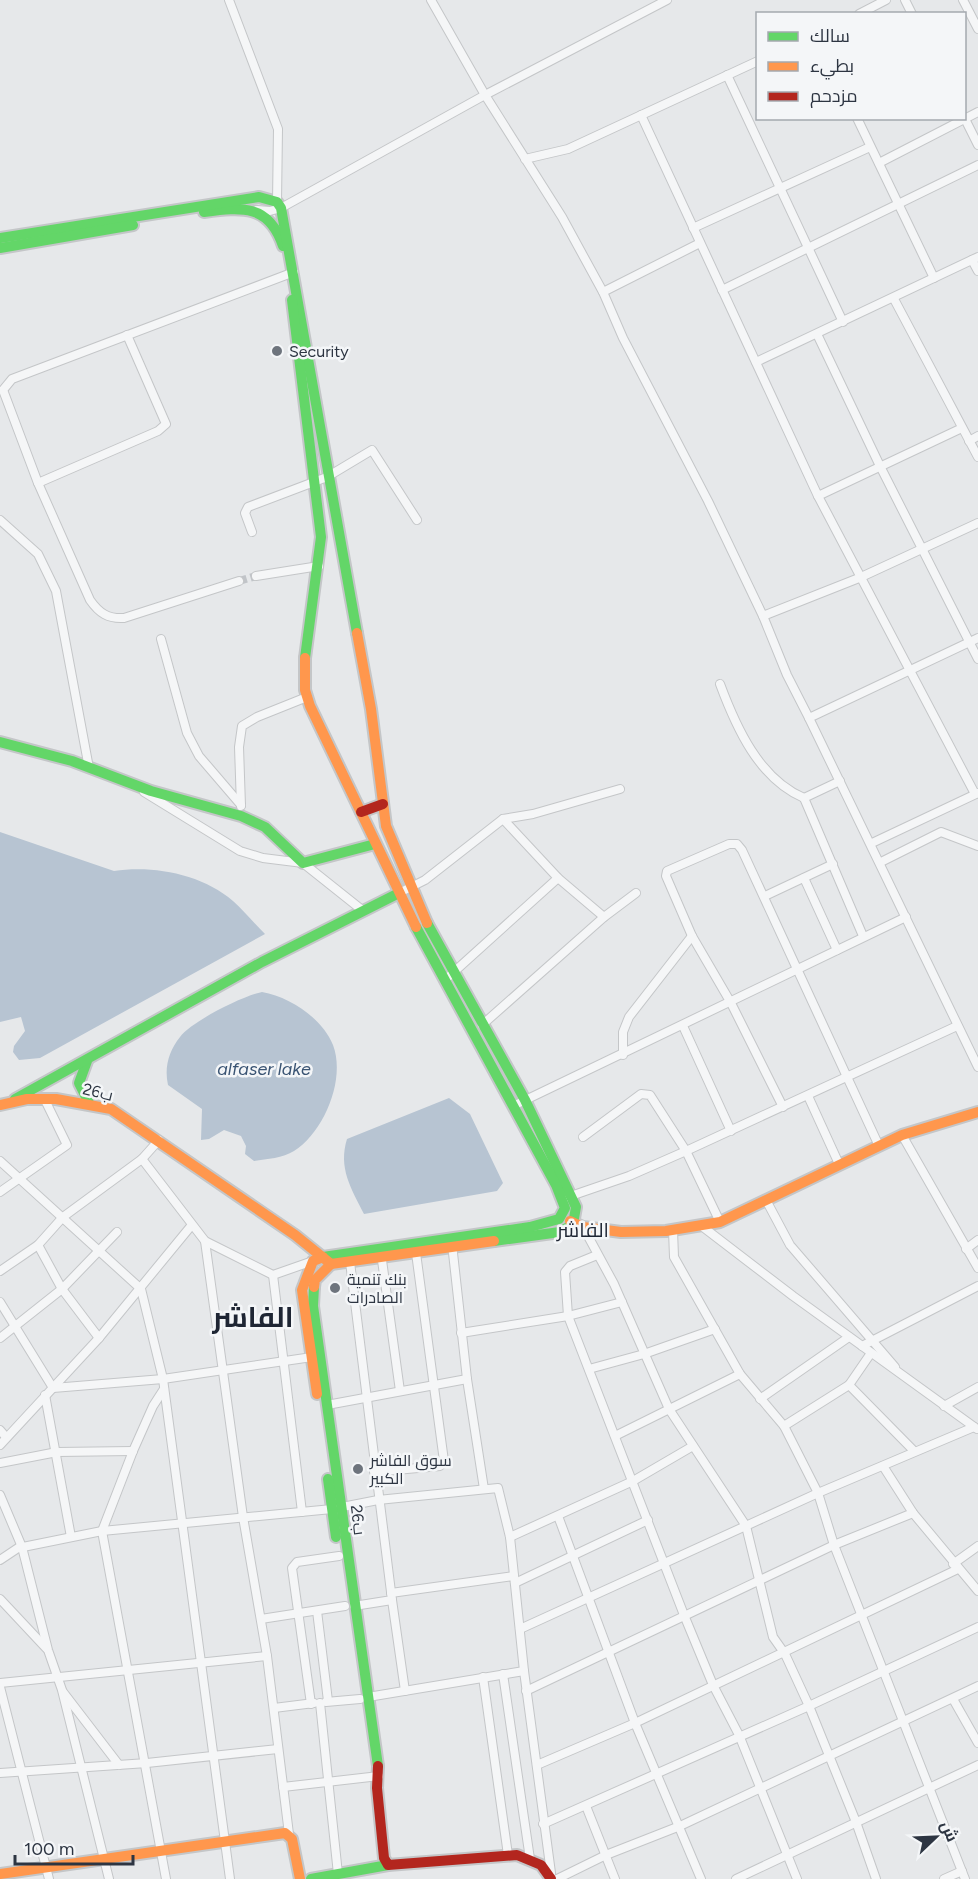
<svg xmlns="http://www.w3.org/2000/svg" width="978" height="1879" viewBox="0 0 978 1879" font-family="Figtree,Cairo,sans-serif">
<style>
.water{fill:#b7c4d2}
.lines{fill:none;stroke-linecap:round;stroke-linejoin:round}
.street-tunnel{stroke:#c1c4c8;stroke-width:8;stroke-dasharray:8 4;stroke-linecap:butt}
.street-casing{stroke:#c4c6c8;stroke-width:10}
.fast-casing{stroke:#c4c6c8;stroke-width:14}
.slow-casing{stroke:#c4c6c8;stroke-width:14}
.jam-casing{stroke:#c4c6c8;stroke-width:14}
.street{stroke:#f5f6f7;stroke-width:8}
.fast{stroke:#63d668;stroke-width:10}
.slow{stroke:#ff974d;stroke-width:10}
.jam{stroke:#b3261e;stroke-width:10}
.poi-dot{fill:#6e747d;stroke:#f4f6f8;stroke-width:2}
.labels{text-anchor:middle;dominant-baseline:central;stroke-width:5;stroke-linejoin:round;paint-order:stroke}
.poi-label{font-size:16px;fill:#2d3542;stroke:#f4f6f8;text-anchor:start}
.street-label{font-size:16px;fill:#2d3542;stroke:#f4f6f8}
.water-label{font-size:18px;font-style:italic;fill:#3a5473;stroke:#f4f6f8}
.quarter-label{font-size:20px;fill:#1f2634;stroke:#f4f6f8}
.town-label{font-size:28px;font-weight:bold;fill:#1f2634;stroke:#f4f6f8}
</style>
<rect width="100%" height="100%" fill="#e6e8ea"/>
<g class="water">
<path d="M0,832L114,871C153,865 202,874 233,901C244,911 254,923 265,934L40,1058L19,1060L13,1052L14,1046L25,1031L21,1017L0,1022Z"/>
<path d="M262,992C290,997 322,1018 333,1045C346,1079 324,1132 294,1151C283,1158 267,1159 254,1161L245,1154L246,1146L241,1136L224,1130L209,1139L201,1140L202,1109L168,1085C164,1067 169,1051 180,1037C192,1021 243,996 262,992Z"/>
<path d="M449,1098L470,1114L503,1183L497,1191L364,1214C351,1188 338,1168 347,1139Z"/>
</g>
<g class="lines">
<polyline class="street-tunnel" points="239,581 256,576"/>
<g class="street-casing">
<g id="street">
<polyline points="229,0 278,129 277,202"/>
<polyline points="431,0 485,95 562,217 603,292 623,338 708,501 763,616 787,675 809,718"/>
<polyline points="905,0 912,14"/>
<polyline points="963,0 978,29"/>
<polyline points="859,14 886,0"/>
<polyline points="727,75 843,322"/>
<polyline points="641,115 818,496 975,794"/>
<polyline points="964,117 978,145"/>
<polyline points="857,118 934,278"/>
<polyline points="525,159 568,149 758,61"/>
<polyline points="879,163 978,112"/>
<polyline points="257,210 270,211 281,208 485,95 667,0"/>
<polyline points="693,228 870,147"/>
<polyline points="972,260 978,271"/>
<polyline points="722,290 978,165"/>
<polyline points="603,292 700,243"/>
<polyline points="894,299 978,457"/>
<polyline points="817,334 880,466 978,659"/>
<polyline points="756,362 978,257"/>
<polyline points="969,441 978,436"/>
<polyline points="38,483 158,431 166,424 127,335"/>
<polyline points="818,496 962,428"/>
<polyline points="0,520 38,554 56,591 89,768"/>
<polyline points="252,532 245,513 248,507 327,477 372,450 417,520"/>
<polyline points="256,576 319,566"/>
<path d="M239,581L124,618C108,619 99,613 90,600L38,483L3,390L12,379L294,272"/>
<polyline points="763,616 859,578 978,523"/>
<polyline points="978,638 809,718 978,1067"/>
<polyline points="161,639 187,733 199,756 241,805"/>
<path d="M720,684C736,727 759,779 804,798"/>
<polyline points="840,781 804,798 863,936"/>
<polyline points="144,792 240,851 263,858 303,863 362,910"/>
<polyline points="241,806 239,747 242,726 257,717 307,697"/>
<polyline points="503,819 558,878 604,917"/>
<polyline points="872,843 978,793"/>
<polyline points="881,862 941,832 978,846"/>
<polyline points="804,878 837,950"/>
<polyline points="399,893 425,880 503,819 533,814 620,789"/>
<polyline points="765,896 833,864"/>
<polyline points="445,980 558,878"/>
<polyline points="482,1025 604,917 636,893"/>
<polyline points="683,1026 731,1131"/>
<polyline points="623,1055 623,1032 629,1017 692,936"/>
<polyline points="808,1096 839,1164"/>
<polyline points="513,1106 906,917"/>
<polyline points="783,1107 731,1003 692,936 666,876 667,871 729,844 737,844 742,850 879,1146"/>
<polyline points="902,1135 978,1268"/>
<polyline points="583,1137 641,1094 650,1095 686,1151 720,1222"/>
<polyline points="142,1159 205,1241 243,1517 267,1656 289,1834"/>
<polyline points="0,1161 141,1289 163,1379 230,1879"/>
<polyline points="0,1192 67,1145 45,1100"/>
<polyline points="562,1199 629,1176 686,1151 957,1026"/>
<polyline points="766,1200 790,1245 895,1367"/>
<polyline points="582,1225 614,1284 669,1409 746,1526 773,1637 785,1654 809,1706 856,1822 876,1879"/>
<polyline points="703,1227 793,1296 977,1429"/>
<polyline points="673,1230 674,1257 740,1374 784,1426 818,1493 834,1545 965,1879"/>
<polyline points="205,1241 273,1275 313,1261"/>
<polyline points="452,1244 467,1379 484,1489"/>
<polyline points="38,1245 62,1289 99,1338"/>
<polyline points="966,1249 978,1240"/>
<polyline points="381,1253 400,1391"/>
<polyline points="597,1255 570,1266 565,1272 568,1316 684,1615 713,1685 739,1735 797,1879"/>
<polyline points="350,1262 392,1600 354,1606"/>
<polyline points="0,1271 38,1245 63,1217 142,1159 159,1140"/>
<polyline points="273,1275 302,1512"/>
<polyline points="0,1302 53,1388 163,1379 312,1357"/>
<polyline points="461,1333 568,1316 622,1302"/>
<polyline points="0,1338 62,1289 117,1232"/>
<polyline points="862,1346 978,1286"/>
<polyline points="871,1353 849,1385 914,1451"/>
<polyline points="589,1369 644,1354 715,1329"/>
<polyline points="164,1389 153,1406 133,1451 102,1531 166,1879"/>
<polyline points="45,1395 71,1537"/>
<polyline points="760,1399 849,1337"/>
<polyline points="327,1405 467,1379"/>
<polyline points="944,1406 978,1387"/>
<polyline points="784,1426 849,1385"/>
<polyline points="0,1430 6,1437"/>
<polyline points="615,1436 740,1374"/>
<polyline points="0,1445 99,1338 191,1226"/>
<polyline points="0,1463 57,1452 133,1451"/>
<polyline points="883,1466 913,1513 978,1591"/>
<polyline points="374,1472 440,1466 444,1461 416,1253"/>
<polyline points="0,1495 22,1547 48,1650 62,1690 109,1879"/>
<polyline points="558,1516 635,1723 701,1879"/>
<polyline points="510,1537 633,1481 693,1446"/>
<polyline points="0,1560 18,1548 102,1531 332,1509 378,1500 498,1488 510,1537 524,1671 551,1873"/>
<polyline points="953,1564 978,1546"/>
<polyline points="515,1583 648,1520"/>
<polyline points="391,1593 514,1576"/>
<polyline points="0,1599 46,1648"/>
<polyline points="392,1600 405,1691"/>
<polyline points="317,1611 328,1701"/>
<polyline points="261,1619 345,1606"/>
<polyline points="520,1629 818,1493 974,1427"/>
<polyline points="503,1674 530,1859"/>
<polyline points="483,1677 508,1855"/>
<polyline points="0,1683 267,1656"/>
<polyline points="0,1687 49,1879"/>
<polyline points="526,1691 834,1545 913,1513"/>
<polyline points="63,1692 119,1765"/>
<polyline points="368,1697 524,1671"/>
<polyline points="953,1699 978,1743"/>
<polyline points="326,1702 360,1699"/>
<polyline points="320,1703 338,1874"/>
<polyline points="311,1704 292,1568 297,1562 339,1556"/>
<polyline points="274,1708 314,1703"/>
<polyline points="537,1765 635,1723 958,1569"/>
<polyline points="0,1773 147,1763 278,1749"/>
<polyline points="283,1787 379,1776"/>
<polyline points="586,1806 615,1879"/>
<polyline points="543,1824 809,1706 978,1627"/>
<polyline points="557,1879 606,1855 680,1826 978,1686"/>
<polyline points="736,1879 978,1765"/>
<polyline points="944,1879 962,1871"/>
</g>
</g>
<g class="fast-casing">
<g id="fast">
<path d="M204,212C242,207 269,204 283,246"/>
<polyline points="0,238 259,197 277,202 281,208 357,633"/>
<polyline points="0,248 133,225"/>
<polyline points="292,300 321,537 305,658"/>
<polyline points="0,742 72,761 151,791 241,816 265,827 303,863 375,844"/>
<polyline points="427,923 525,1100 576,1207 573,1224 560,1232 494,1241"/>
<polyline points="87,1061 79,1083 89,1103"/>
<polyline points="15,1099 262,962 399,893"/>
<polyline points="323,1257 530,1227 559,1219 565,1208 556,1185 416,927"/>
<polyline points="314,1287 313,1306 378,1766"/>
<polyline points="328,1479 336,1537"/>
<polyline points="311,1879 388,1865"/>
</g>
</g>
<g class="slow-casing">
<g id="slow">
<polyline points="357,633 371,709 386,826 427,923"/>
<polyline points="305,658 305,690 310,706 416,927"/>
<polyline points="0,1105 27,1099 56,1099 111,1109 295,1235 331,1264 315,1280 314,1287"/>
<polyline points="570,1221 583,1227 621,1232 666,1231 720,1222 902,1135 978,1112"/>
<polyline points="331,1264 494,1241"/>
<polyline points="317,1394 302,1290 313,1261 323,1257"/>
<polyline points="0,1874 285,1833 292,1839 300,1879"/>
</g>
</g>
<g class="jam-casing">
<g id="jam">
<polyline points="361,812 383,804"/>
<polyline points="378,1766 377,1788 384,1858 388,1865 517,1855 541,1865 551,1879"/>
</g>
</g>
<use href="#street" class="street"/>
<use href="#fast" class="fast"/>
<use href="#slow" class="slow"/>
<use href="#jam" class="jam"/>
</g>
<g class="poi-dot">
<circle cx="277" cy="351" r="6"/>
<circle cx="335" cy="1288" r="6"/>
<circle cx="358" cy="1469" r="6"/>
</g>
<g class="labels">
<g class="poi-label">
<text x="289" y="351">Security</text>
<text x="347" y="1279">بنك تنمية<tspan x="347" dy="18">الصادرات</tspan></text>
<text x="370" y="1460">سوق الفاشر<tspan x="370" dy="18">الكبير</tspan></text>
</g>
<g class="street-label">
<text transform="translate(98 1092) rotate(14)">26ب</text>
<text transform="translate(358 1520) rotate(83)">26ب</text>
</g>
<g class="water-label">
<text x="264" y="1069">alfaser lake</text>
</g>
<g class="quarter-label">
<text x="583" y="1230">الفاشر</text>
</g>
<g class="town-label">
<text x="253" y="1317">الفاشر</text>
</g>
</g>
<rect x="756" y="12" width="210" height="108" fill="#f4f6f8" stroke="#a4a9af" stroke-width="1.5"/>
<rect x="768" y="32" width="30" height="9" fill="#63d668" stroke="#a4a9af" stroke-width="1.5"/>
<text x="810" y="42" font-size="18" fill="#2d3542">سالك</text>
<rect x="768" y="62" width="30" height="9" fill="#ff974d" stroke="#a4a9af" stroke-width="1.5"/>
<text x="810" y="72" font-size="18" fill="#2d3542">بطيء</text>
<rect x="768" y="92" width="30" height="9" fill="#b3261e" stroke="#a4a9af" stroke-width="1.5"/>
<text x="810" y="102" font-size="18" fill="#2d3542">مزدحم</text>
<g transform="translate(936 1837) rotate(67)" stroke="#f4f6f8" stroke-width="4.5" paint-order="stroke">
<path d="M0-4.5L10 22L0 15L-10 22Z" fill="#2d3542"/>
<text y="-9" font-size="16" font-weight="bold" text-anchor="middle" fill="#2d3542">ش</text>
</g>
<path d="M15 1855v9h118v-9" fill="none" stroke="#2d3542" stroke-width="3"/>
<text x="24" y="1855" font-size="18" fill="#2d3542" stroke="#f4f6f8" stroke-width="4.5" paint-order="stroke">100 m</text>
</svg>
